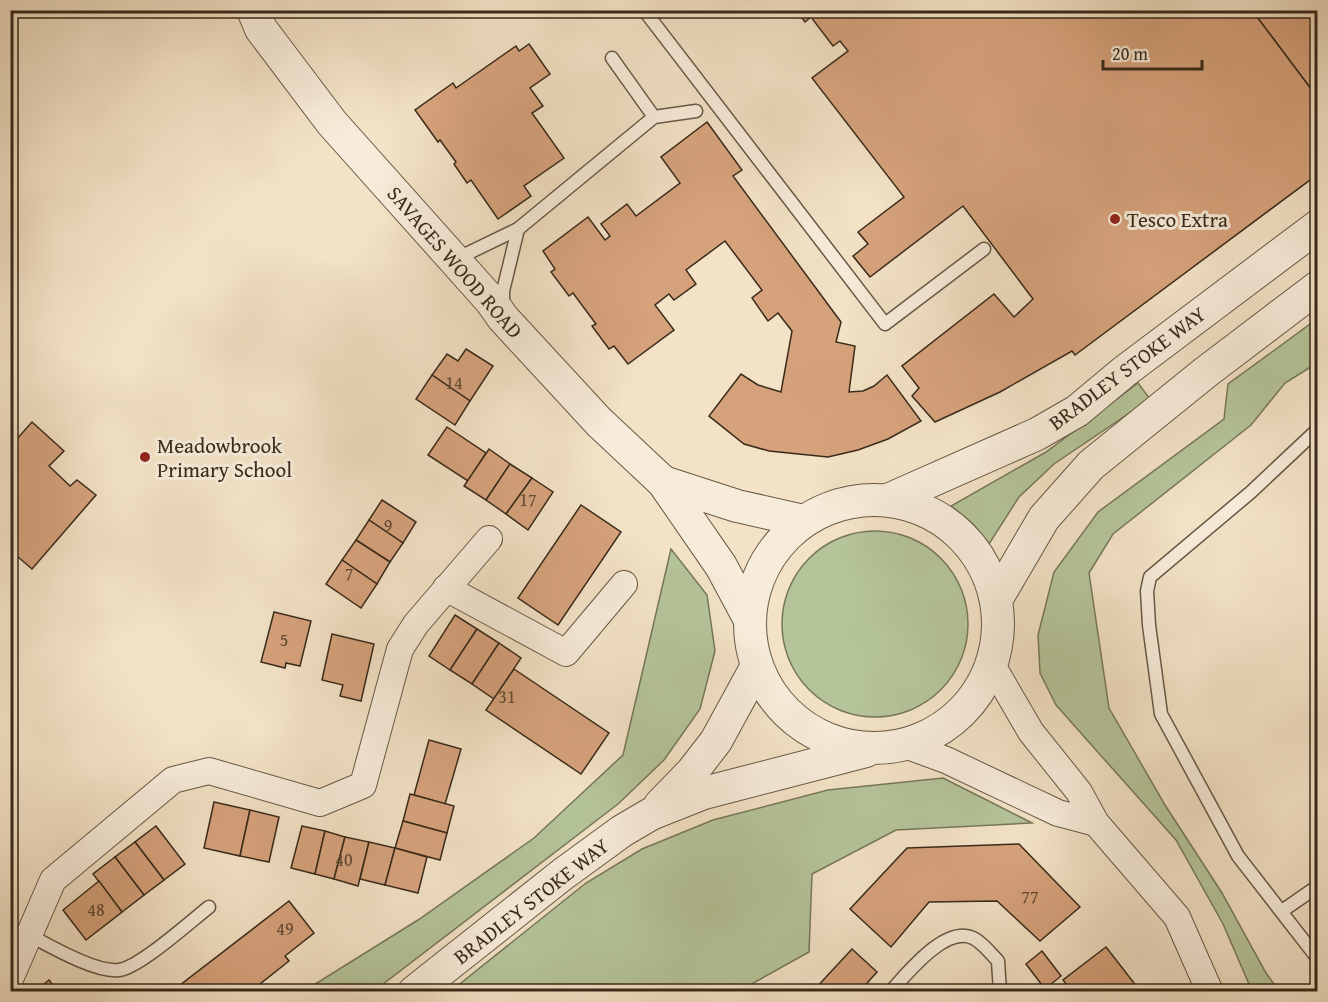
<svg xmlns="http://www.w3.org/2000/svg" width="1328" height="1002" viewBox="0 0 1328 1002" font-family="'Gentium Book Plus',serif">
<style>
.green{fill:#b5c499;stroke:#76775a;stroke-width:1.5}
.building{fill:#d6a27c;stroke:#382a1a;stroke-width:1.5}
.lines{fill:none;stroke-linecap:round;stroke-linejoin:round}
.service-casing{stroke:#675845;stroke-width:15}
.minor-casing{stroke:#675845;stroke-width:28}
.tertiary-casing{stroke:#675845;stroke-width:34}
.service{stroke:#f7ecda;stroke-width:12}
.minor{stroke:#f7ecda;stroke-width:26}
.tertiary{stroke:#f7ecda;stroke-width:32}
.poi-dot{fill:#8f2418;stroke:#f7ecda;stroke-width:2}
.labels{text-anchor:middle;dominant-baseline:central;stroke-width:6;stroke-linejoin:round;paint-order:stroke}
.number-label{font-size:18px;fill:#604832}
.poi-label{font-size:21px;fill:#382a1a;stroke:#f7ecda;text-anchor:start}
.street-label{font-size:21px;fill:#382a1a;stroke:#f7ecda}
</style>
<rect width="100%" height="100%" fill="#f3e2c6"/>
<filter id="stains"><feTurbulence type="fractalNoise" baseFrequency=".00333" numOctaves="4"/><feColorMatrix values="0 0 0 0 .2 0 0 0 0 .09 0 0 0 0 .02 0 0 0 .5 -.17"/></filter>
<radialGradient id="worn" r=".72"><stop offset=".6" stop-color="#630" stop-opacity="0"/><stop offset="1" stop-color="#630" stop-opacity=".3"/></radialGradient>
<g class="green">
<polygon points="1317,319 1317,363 1285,383 1251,425 1113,534 1089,573 1109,708 1165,805 1222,893 1266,973 1279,991 1252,991 1223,924 1176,840 1056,705 1040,673 1038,635 1054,572 1098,512 1224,419 1228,384"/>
<polygon points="1138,383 1150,399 1054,464 1019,497 989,544 973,524 951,506 1046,452"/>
<circle cx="875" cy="624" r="93"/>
<polygon points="671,549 707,595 715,651 700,709 664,760 618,804 374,991 304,991 418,920 534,838 623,755"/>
<polygon points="943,778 1032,823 896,830 812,874 809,952 739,991 451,991 586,883 642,849 713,820 828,790"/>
</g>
<g class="building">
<polygon points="796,10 1252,10 1318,98 1318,174 1075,355 1072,351 1000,392 935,422 912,396 919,388 902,366 994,294 1014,317 1033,299 963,206 870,277 853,256 868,244 858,232 904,197 812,78 848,51 840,41 833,46 811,17 805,22"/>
<polygon points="1252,10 1318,10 1318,98"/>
<polygon points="529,44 550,74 530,88 543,106 532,113 564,158 524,186 531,196 498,219 471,180 467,183 454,164 456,162 440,140 438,142 415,110 453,83 456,88 516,46 519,51"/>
<polygon points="707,122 742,170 733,176 841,322 836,342 855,346 849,392 863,391 874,386 887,375 921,421 888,439 858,450 828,457 769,451 744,444 709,416 741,374 758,385 781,392 792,331 778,313 768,321 752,298 762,290 725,241 686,270 696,284 674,300 669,294 655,305 674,330 628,364 614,346 609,349 592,326 596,324 573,293 569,296 551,272 555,269 543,251 588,217 605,240 610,236 601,224 627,204 636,216 680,183 661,157"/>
<polygon points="466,349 493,366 470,401 432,375 447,354 458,361"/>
<polygon points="432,375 470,401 455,425 416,399"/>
<polygon points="32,422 64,451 49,466 70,486 77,480 96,495 32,569 10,550 10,434 16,440"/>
<polygon points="447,427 486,453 468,481 428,455"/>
<polygon points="489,449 510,464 486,500 464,486"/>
<polygon points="510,464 532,478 506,514 486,500"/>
<polygon points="532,478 553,492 528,530 506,514"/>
<polygon points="382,500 416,522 403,543 369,520"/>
<polygon points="581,505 621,532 558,625 518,598"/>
<polygon points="369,520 403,543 390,562 356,540"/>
<polygon points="356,540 390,562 377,584 342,560"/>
<polygon points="342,560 377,584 361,608 326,584"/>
<polygon points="274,612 311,621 300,666 286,663 285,668 261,662"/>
<polygon points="455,615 477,629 450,670 429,656"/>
<polygon points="477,629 499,643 472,684 450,670"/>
<polygon points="332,634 374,644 361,701 340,696 343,685 322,680"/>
<polygon points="499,643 521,658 494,699 472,684"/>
<polygon points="514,669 609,733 581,774 486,710"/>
<polygon points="429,740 461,749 445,804 414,795"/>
<polygon points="410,794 454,806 447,833 403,821"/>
<polygon points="214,802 250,810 240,856 204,848"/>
<polygon points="250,810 279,817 269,862 240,856"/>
<polygon points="403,821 447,833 440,860 395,848"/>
<polygon points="156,826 185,864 164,880 135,842"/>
<polygon points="302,826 325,831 315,874 291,868"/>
<polygon points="325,831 345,837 334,879 315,874"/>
<polygon points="345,837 369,842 358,886 334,879"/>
<polygon points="135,842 164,880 144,895 115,857"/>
<polygon points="369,842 395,848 385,885 360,879"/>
<polygon points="1019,844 1080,907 1040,941 997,901 929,902 891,947 850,909 907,848"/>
<polygon points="395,848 427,857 418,893 385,885"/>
<polygon points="115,857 144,895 122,912 93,874"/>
<polygon points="99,881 122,912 86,940 63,910"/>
<polygon points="289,901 314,933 285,956 289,961 250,992 171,992"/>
<polygon points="1106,947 1141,992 1072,992 1063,980"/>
<polygon points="852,949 877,972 859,992 816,992 814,990"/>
<polygon points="1042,951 1061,976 1045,989 1026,964"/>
<polygon points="49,980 58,992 34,992"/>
</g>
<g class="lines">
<g class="service-casing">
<g id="service">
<polyline points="644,10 885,324 984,249"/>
<polyline points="612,58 654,117"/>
<polyline points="454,260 518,229 654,117 696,111"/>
<polyline points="503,307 503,291 518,229"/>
<polyline points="1318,429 1251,492 1150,577 1147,591 1149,625 1161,714 1238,856 1318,959"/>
<polyline points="1282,911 1318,886"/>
<path d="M29,935C50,946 96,973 119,970C139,968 191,921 209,907"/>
<path d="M890,992C907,974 945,925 973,938C982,942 991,954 998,961L1000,992"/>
</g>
</g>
<g class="minor-casing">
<g id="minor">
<polyline points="446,588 566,653 624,584"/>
<polyline points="992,665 1031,732 1079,792 1096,823 1177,917 1210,992"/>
<polyline points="905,745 946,760 1058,813 1096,823"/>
<polyline points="10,979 53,880 173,780 209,771 320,803 363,785 400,649 416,624 489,539"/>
</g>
</g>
<g class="tertiary-casing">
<g id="tertiary">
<polyline points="253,10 261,29 332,123 491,301 503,318 599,422 663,482 721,566 750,620"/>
<polyline points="663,482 737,506 804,521"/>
<polyline points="888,500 1037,434 1077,411 1125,371 1318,226"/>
<circle cx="874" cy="624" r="124"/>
<polyline points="996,600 1044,518 1091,465 1206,372 1318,287"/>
<polyline points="660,805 692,772 716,741 757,666"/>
<polyline points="414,992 563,874 622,831 651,814 704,793 866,751"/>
</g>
</g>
<use href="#service" class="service"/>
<use href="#minor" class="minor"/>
<use href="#tertiary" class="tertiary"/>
</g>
<g class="poi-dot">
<circle cx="1115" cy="219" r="6"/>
<circle cx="145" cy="457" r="6"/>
</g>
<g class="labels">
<g class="number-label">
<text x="454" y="382">14</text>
<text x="528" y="499">17</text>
<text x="388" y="525">9</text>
<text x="349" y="573">7</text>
<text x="284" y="639">5</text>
<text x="507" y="696">31</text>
<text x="344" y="859">40</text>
<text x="1030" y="896">77</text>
<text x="96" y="909">48</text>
<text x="285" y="928">49</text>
</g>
<g class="poi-label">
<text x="1127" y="219">Tesco Extra</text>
<text x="157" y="445">Meadowbrook<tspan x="157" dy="24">Primary School</tspan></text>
</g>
<g class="street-label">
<text transform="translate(455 262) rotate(49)">SAVAGES WOOD ROAD</text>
<text transform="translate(1127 368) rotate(-37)">BRADLEY STOKE WAY</text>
<text transform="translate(531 901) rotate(-38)">BRADLEY STOKE WAY</text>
</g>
</g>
<rect width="1328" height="1002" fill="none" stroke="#f3e2c6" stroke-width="36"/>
<rect x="12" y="12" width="1304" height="978" fill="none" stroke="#382a1a" stroke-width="3"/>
<rect x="18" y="18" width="1292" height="966" fill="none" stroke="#382a1a" stroke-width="1.5"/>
<path d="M1103 60v9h99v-9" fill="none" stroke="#382a1a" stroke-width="3"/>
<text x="1112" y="60" font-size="18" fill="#382a1a" stroke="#f7ecda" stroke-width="4.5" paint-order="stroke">20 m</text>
<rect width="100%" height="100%" filter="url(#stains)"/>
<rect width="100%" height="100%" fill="url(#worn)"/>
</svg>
